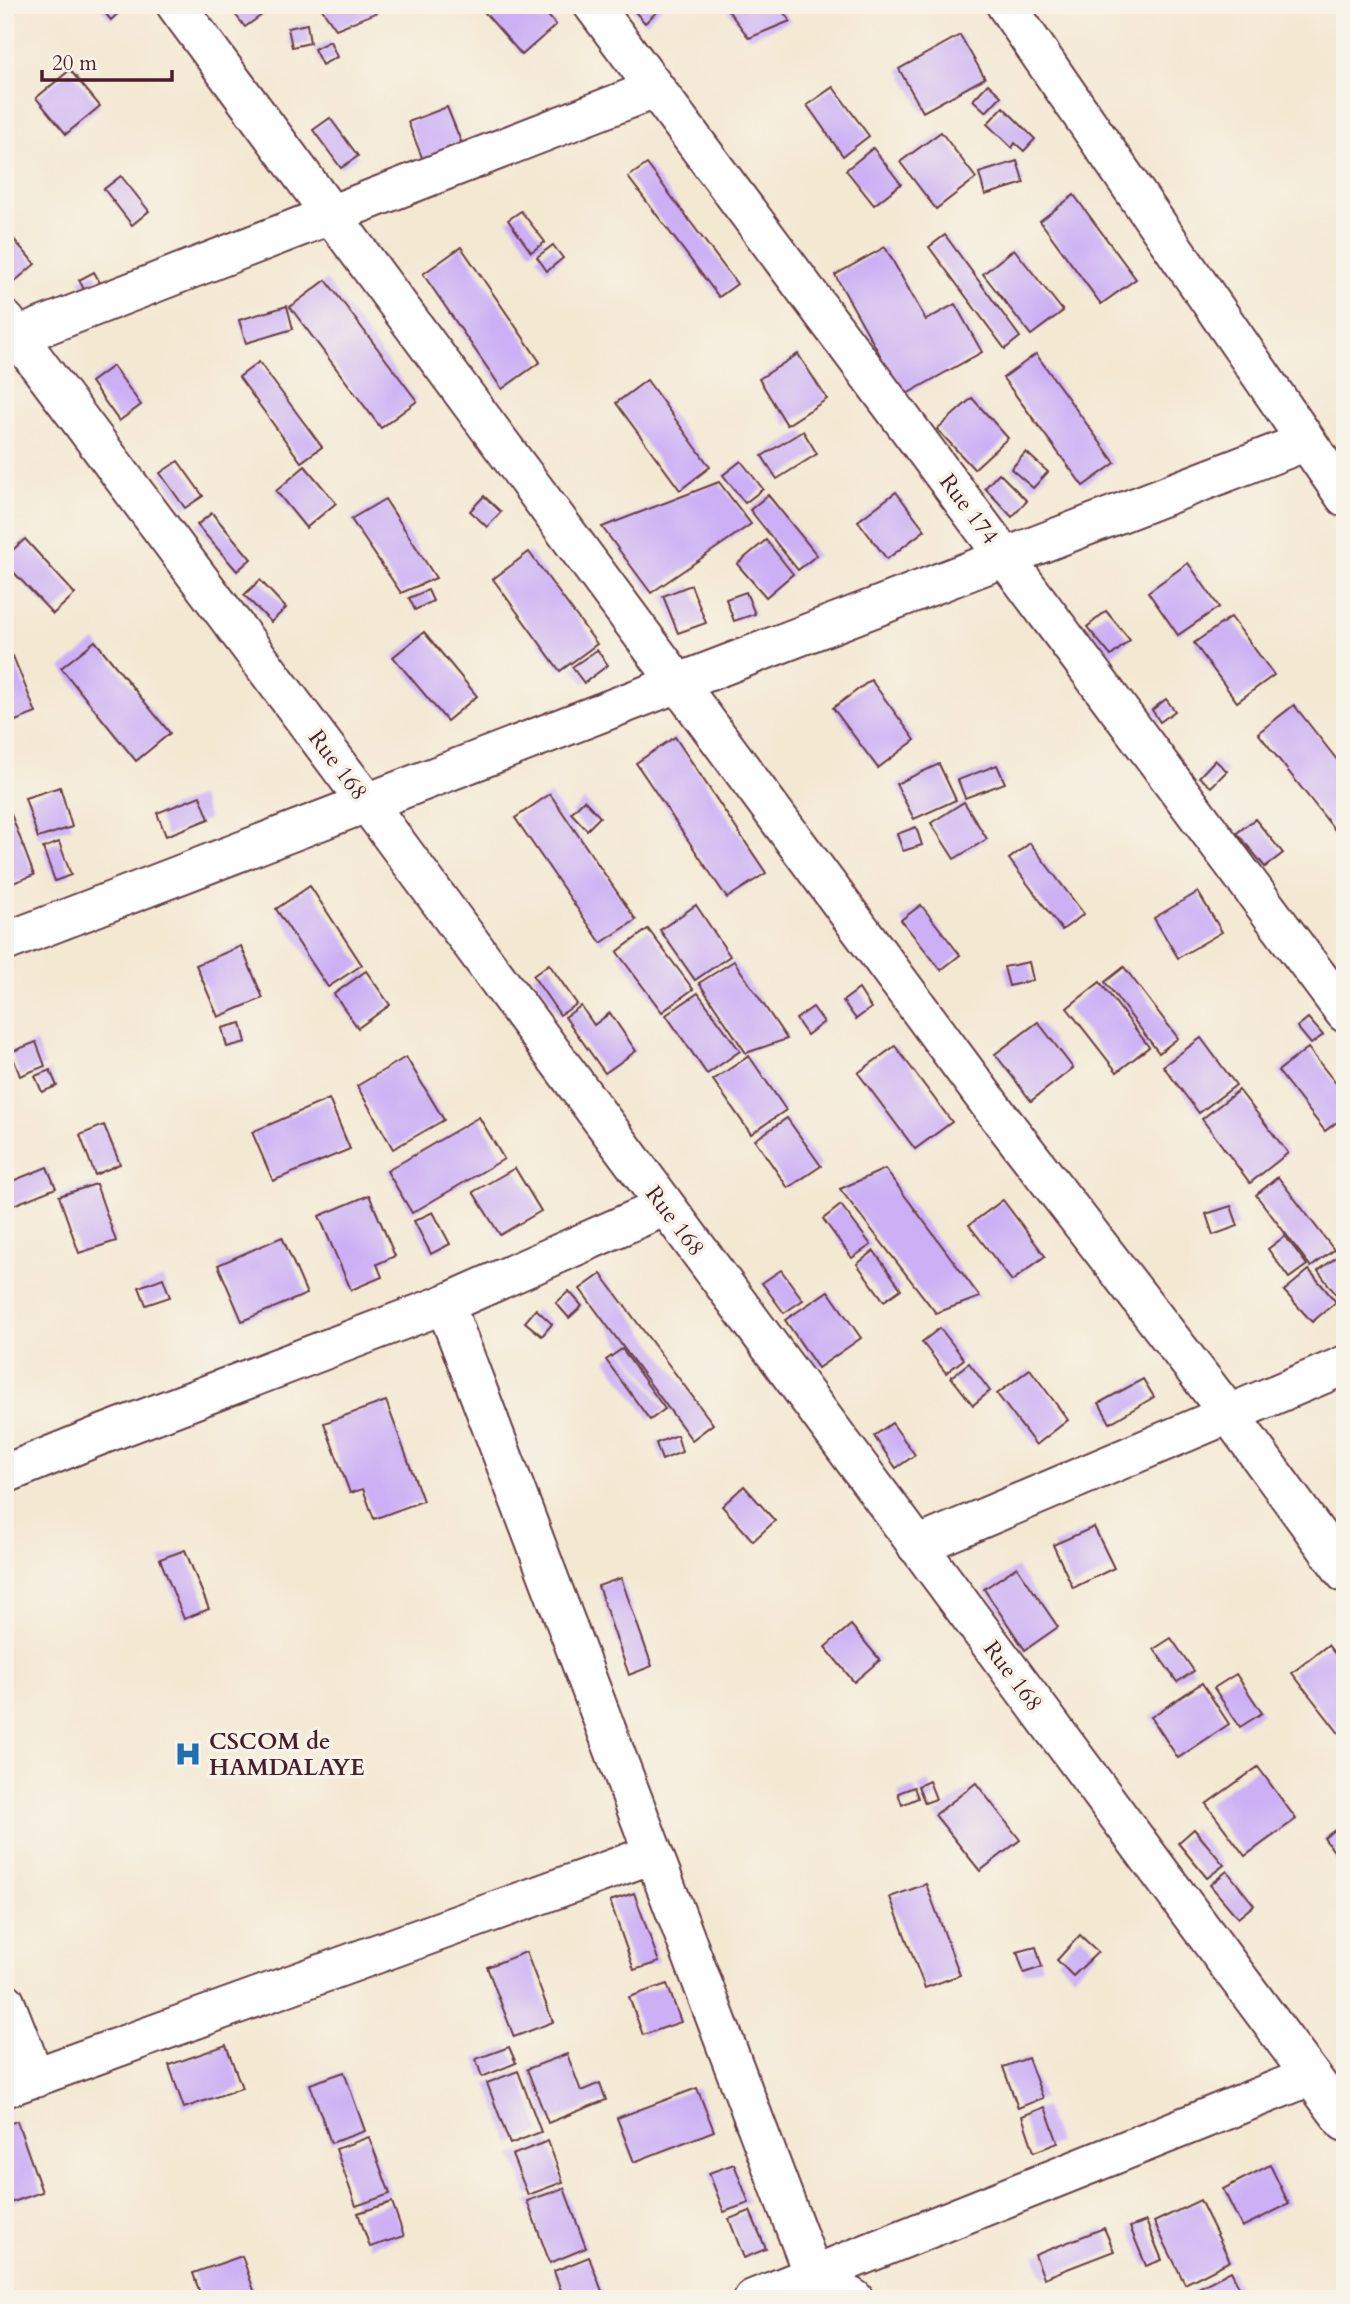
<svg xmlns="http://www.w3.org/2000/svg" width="1350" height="2304" viewBox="0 0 1350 2304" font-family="Cardo,serif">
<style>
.building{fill:#ccaff5}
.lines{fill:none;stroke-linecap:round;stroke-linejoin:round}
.minor-casing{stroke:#643d44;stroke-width:42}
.minor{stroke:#fff;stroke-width:38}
.labels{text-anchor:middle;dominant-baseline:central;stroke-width:7;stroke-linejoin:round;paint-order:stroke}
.street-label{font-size:23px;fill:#4a1f2b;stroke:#f7f3e8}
.poi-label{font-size:23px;font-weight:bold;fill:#4a1f2b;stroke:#f7f3e8;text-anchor:start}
</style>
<rect width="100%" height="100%" fill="#f7f3e8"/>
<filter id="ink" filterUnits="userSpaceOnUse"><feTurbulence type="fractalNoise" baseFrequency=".0143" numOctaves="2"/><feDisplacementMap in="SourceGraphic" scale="14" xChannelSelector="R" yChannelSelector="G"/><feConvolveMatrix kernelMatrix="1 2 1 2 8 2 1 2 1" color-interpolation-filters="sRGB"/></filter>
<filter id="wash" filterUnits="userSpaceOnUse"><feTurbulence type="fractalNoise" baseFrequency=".00686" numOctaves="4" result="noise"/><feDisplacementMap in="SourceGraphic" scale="28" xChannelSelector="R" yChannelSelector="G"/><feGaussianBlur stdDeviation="1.57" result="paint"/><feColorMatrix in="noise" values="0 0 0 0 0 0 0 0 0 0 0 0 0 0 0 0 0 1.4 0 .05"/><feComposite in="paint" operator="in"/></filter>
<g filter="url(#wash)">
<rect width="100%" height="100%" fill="#f4e8d3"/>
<g id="blocks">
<g class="building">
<polygon points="98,5 127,5 111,20"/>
<polygon points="228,5 261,5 266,12 245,27"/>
<polygon points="319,5 373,5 378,12 336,29"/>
<polygon points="478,5 539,5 556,25 522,55"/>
<polygon points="629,5 664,5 645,23"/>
<polygon points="724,5 778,5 790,21 749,38"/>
<polygon points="307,24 310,43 292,47 288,28"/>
<polygon points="960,35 985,78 923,112 899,69"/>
<polygon points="330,41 337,57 322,65 314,49"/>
<polygon points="70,70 100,106 66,134 36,98"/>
<polygon points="988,84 1001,96 986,112 973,100"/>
<polygon points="833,87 869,136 843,156 807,105"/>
<polygon points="447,107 462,144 423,160 408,122"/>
<polygon points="1003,107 1035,139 1024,151 1015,143 1012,148 987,124"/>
<polygon points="330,118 358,156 341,168 313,130"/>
<polygon points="941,132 976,178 936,209 900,162"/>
<polygon points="873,148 901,184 874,205 846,170"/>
<polygon points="1017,161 1024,183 985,195 979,173"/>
<polygon points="647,164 737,284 719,297 628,177"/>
<polygon points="121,176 149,211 132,225 104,189"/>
<polygon points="1074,195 1136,279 1101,304 1040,221"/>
<polygon points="521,211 545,242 531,252 508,220"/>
<polygon points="5,229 35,264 14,282 5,272"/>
<polygon points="945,235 1020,337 1005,349 929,247"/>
<polygon points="553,245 563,258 547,271 537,257"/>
<polygon points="461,247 540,362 502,389 423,274"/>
<polygon points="885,247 926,320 955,304 982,352 903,396 835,275"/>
<polygon points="1014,249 1063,311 1031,335 983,274"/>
<polygon points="94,272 103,288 88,297 79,280"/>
<polygon points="326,280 417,401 381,428 290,307"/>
<polygon points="287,306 293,329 246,343 239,320"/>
<polygon points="798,354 827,399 787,425 759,379"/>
<polygon points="1036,354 1115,463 1083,486 1003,378"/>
<polygon points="259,362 322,447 301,462 239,377"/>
<polygon points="113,366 141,405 119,421 91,382"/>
<polygon points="647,380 710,467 680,490 616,403"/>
<polygon points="972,398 1008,438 974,469 937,429"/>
<polygon points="803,431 817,454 777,479 762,456"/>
<polygon points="1026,452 1048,472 1033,488 1011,469"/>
<polygon points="178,461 203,496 185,508 160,473"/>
<polygon points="741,461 763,489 745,503 723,475"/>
<polygon points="305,466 336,503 306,528 276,491"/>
<polygon points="999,473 1027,501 1012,517 985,488"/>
<polygon points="719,482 751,524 651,593 602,527"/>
<polygon points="896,492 925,530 887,559 858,521"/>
<polygon points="768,495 817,555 798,570 750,510"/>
<polygon points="484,496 501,512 487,527 470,511"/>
<polygon points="385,499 436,578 401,593 351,519"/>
<polygon points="212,513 251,559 237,571 197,525"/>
<polygon points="25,539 75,594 53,614 5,563 5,557"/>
<polygon points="766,540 793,574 766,597 737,564"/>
<polygon points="529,552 597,644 560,671 493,579"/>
<polygon points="1188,563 1219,607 1178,635 1148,592"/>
<polygon points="260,580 286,608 271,622 244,595"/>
<polygon points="691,585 706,623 678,633 663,596"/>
<polygon points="428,590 433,601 415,610 409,598"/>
<polygon points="746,592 755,614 734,621 726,599"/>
<polygon points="1106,611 1130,640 1111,656 1087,627"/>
<polygon points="1231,617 1274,675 1237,702 1194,643"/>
<polygon points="424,632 477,696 447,721 393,657"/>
<polygon points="95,641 170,733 136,761 61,668"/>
<polygon points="597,650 608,665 584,683 572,667"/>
<polygon points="13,656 36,713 5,725 5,659"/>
<polygon points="871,680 915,740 878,768 833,708"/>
<polygon points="1166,699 1175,711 1160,722 1152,710"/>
<polygon points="1294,705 1345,770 1345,829 1338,834 1258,733"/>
<polygon points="675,737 766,873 727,898 636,763"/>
<polygon points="1215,760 1227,771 1211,787 1199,777"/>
<polygon points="939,764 956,800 914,819 896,784"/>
<polygon points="997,765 1005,783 965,798 958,780"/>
<polygon points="60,787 72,827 38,838 25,798"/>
<polygon points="550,794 636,920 601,943 515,818"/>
<polygon points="200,796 209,819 166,836 157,813"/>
<polygon points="5,798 34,875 5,886"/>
<polygon points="584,800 600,817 587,830 571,813"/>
<polygon points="964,802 987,839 954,859 931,823"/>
<polygon points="1255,819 1283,853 1265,867 1237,833"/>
<polygon points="916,827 922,845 903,851 897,834"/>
<polygon points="59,842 71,875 55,881 43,848"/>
<polygon points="1030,843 1084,914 1062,930 1009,859"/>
<polygon points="310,886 362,965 328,987 276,909"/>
<polygon points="1198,892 1222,932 1178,958 1154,918"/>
<polygon points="696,905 730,956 695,980 660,930"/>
<polygon points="921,905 960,955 941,970 901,920"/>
<polygon points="648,929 693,989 662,1012 617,952"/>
<polygon points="241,946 263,998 218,1017 196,965"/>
<polygon points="734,961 787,1039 746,1053 699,983"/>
<polygon points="1029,962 1033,980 1009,986 1004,967"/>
<polygon points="549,964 577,1004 560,1015 533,976"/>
<polygon points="1124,967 1178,1038 1159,1053 1105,982"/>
<polygon points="366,971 390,1005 358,1028 334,994"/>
<polygon points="1100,982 1149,1047 1117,1072 1067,1008"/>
<polygon points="859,989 871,1008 856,1019 843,1001"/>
<polygon points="698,993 740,1051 707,1074 666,1015"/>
<polygon points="581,1006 594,1025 610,1013 636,1051 605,1073 565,1017"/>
<polygon points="813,1007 824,1022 807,1035 796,1019"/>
<polygon points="1308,1018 1323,1035 1311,1044 1297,1027"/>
<polygon points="1038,1022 1073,1068 1031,1101 995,1054"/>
<polygon points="241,1023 246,1042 227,1047 222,1028"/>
<polygon points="1201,1038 1236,1085 1199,1113 1163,1066"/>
<polygon points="36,1042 45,1066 20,1076 11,1052"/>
<polygon points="895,1046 952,1122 915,1149 858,1073"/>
<polygon points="1308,1048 1345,1095 1345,1116 1325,1131 1278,1071"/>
<polygon points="749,1056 786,1110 751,1134 713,1080"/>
<polygon points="406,1057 444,1120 393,1149 357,1086"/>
<polygon points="50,1070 57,1086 42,1092 35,1076"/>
<polygon points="1239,1090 1288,1153 1250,1183 1202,1119"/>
<polygon points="329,1099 350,1149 273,1181 252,1132"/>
<polygon points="479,1117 504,1159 412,1213 387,1171"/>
<polygon points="787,1118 821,1166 788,1188 755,1140"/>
<polygon points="104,1125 120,1164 95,1175 80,1135"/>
<polygon points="47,1167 56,1188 11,1206 5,1191 5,1184"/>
<polygon points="515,1168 541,1211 500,1235 473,1192"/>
<polygon points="885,1169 980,1297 936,1313 840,1189"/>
<polygon points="1278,1177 1334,1250 1311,1267 1256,1195"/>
<polygon points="96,1184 116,1241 79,1253 59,1196"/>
<polygon points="369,1195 395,1256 377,1264 382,1277 351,1290 319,1216"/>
<polygon points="1003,1200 1045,1256 1012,1281 969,1225"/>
<polygon points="841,1205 871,1245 852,1258 823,1219"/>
<polygon points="1231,1206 1238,1226 1213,1235 1206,1214"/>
<polygon points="433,1212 450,1244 431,1254 414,1221"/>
<polygon points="1285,1236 1307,1265 1289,1278 1268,1249"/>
<polygon points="282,1237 307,1294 242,1321 218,1265"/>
<polygon points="874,1251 901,1289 884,1301 857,1264"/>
<polygon points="1338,1256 1345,1265 1345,1306 1318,1271"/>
<polygon points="781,1270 803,1300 784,1313 762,1283"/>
<polygon points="1309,1270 1336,1302 1312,1322 1284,1291"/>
<polygon points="601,1274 713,1424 692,1440 580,1289"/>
<polygon points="163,1278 170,1297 146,1305 139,1287"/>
<polygon points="569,1291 582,1306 569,1318 556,1303"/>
<polygon points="828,1291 861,1338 818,1368 785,1320"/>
<polygon points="536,1309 552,1324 542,1336 525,1322"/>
<polygon points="940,1328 964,1359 946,1373 922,1342"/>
<polygon points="622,1349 665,1409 650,1420 606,1360"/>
<polygon points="969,1363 990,1391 973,1405 951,1377"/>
<polygon points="1030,1369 1068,1420 1036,1445 997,1394"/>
<polygon points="1143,1379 1154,1397 1110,1423 1099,1403"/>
<polygon points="386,1401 423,1501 374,1519 363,1489 350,1493 324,1423"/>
<polygon points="892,1423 915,1455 896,1468 874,1436"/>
<polygon points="677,1435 682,1452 662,1460 656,1443"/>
<polygon points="744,1486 775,1521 753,1541 722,1506"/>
<polygon points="1094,1527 1114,1568 1073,1588 1053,1545"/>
<polygon points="185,1550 209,1609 184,1619 160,1559"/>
<polygon points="1017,1567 1058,1627 1025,1650 984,1589"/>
<polygon points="621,1578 652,1666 629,1675 598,1586"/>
<polygon points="851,1625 880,1660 854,1682 825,1647"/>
<polygon points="1171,1638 1194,1671 1177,1682 1154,1649"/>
<polygon points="1328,1645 1345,1667 1345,1741 1292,1673"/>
<polygon points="1236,1674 1262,1713 1240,1727 1214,1688"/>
<polygon points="1202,1683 1229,1724 1178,1758 1151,1717"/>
<polygon points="1258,1767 1296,1819 1245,1856 1206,1804"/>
<polygon points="929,1781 936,1799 925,1803 918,1786"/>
<polygon points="976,1783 1020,1840 980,1871 935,1815"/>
<polygon points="914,1787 918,1798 902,1805 898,1793"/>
<polygon points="1345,1823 1345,1866 1324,1838"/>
<polygon points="1194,1829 1224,1865 1207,1878 1178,1843"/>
<polygon points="1227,1871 1254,1905 1238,1918 1210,1885"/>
<polygon points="926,1884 960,1975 925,1988 890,1897"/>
<polygon points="634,1893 659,1962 634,1970 610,1901"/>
<polygon points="1080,1935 1098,1952 1073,1976 1057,1960"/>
<polygon points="1036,1947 1042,1967 1024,1973 1017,1952"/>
<polygon points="526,1952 553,2022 514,2037 487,1967"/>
<polygon points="667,1984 681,2022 643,2035 629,1997"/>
<polygon points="226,2045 242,2088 184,2108 169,2065"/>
<polygon points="509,2047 516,2063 482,2077 476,2059"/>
<polygon points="567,2054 581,2091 600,2083 606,2100 548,2123 527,2069"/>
<polygon points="1028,2058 1043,2098 1018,2108 1003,2067"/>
<polygon points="518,2071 541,2132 510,2144 487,2083"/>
<polygon points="344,2072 365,2131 331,2143 310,2084"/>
<polygon points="697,2088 714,2131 634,2162 617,2118"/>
<polygon points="1045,2107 1058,2143 1034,2152 1022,2116"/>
<polygon points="17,2121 42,2192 7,2204 5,2125"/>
<polygon points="369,2137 390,2194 356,2206 336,2149"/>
<polygon points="548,2141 563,2182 528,2195 512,2155"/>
<polygon points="734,2164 749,2203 724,2212 709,2173"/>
<polygon points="1270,2165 1289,2204 1242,2227 1223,2189"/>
<polygon points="564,2188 586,2248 550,2263 527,2201"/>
<polygon points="1200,2200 1230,2261 1185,2284 1154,2222"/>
<polygon points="392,2202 404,2236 370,2247 358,2213"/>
<polygon points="750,2211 766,2249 744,2258 729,2219"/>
<polygon points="1146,2221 1162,2260 1146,2266 1130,2227"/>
<polygon points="1104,2228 1114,2251 1044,2278 1035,2255"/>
<polygon points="242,2256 257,2299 202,2299 193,2273"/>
<polygon points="589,2257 605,2299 564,2299 554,2271"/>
<polygon points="1231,2271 1245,2299 1194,2299 1191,2292"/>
</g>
</g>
</g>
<g filter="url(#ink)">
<use href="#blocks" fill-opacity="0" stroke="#643d44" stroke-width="2"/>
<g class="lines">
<g class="minor-casing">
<g id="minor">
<polyline points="176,5 991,1106 1229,1414 1345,1573"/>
<polyline points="593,5 1345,1013"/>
<polyline points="1006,5 1345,497"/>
<polyline points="5,320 367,803 1345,2122"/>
<polyline points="5,341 655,89"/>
<polyline points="5,942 1305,442"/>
<polyline points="445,1304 813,2275 854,2299"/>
<polyline points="5,1474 96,1437 445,1304 664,1207"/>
<polyline points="917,1546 1345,1365"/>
<polyline points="5,2002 35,2078"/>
<polyline points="5,2088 653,1854"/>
<polyline points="753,2299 1311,2076"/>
</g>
</g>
<use href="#minor" class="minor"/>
</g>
</g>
<defs>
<g id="hospital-bare" transform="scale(2.1)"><path d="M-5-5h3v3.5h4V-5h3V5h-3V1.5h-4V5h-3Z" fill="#1f6fb2" stroke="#f7f3e8" stroke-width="2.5" paint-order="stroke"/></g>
</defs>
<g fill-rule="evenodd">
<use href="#hospital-bare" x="188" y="1754"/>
</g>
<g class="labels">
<g class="street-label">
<text transform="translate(969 509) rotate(53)">Rue 174</text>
<text transform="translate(338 765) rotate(53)">Rue 168</text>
<text transform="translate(675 1221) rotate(53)">Rue 168</text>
<text transform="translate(1013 1676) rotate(53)">Rue 168</text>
</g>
<g class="poi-label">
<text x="209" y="1741">CSCOM de<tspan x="209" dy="26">HAMDALAYE</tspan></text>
</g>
</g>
<rect width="1350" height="2304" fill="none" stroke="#f7f3e8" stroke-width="28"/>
<path d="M42 70v10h130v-10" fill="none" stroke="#4a1f2b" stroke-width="3.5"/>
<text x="52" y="70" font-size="21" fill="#4a1f2b" stroke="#f7f3e8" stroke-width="5" paint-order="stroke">20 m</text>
</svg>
